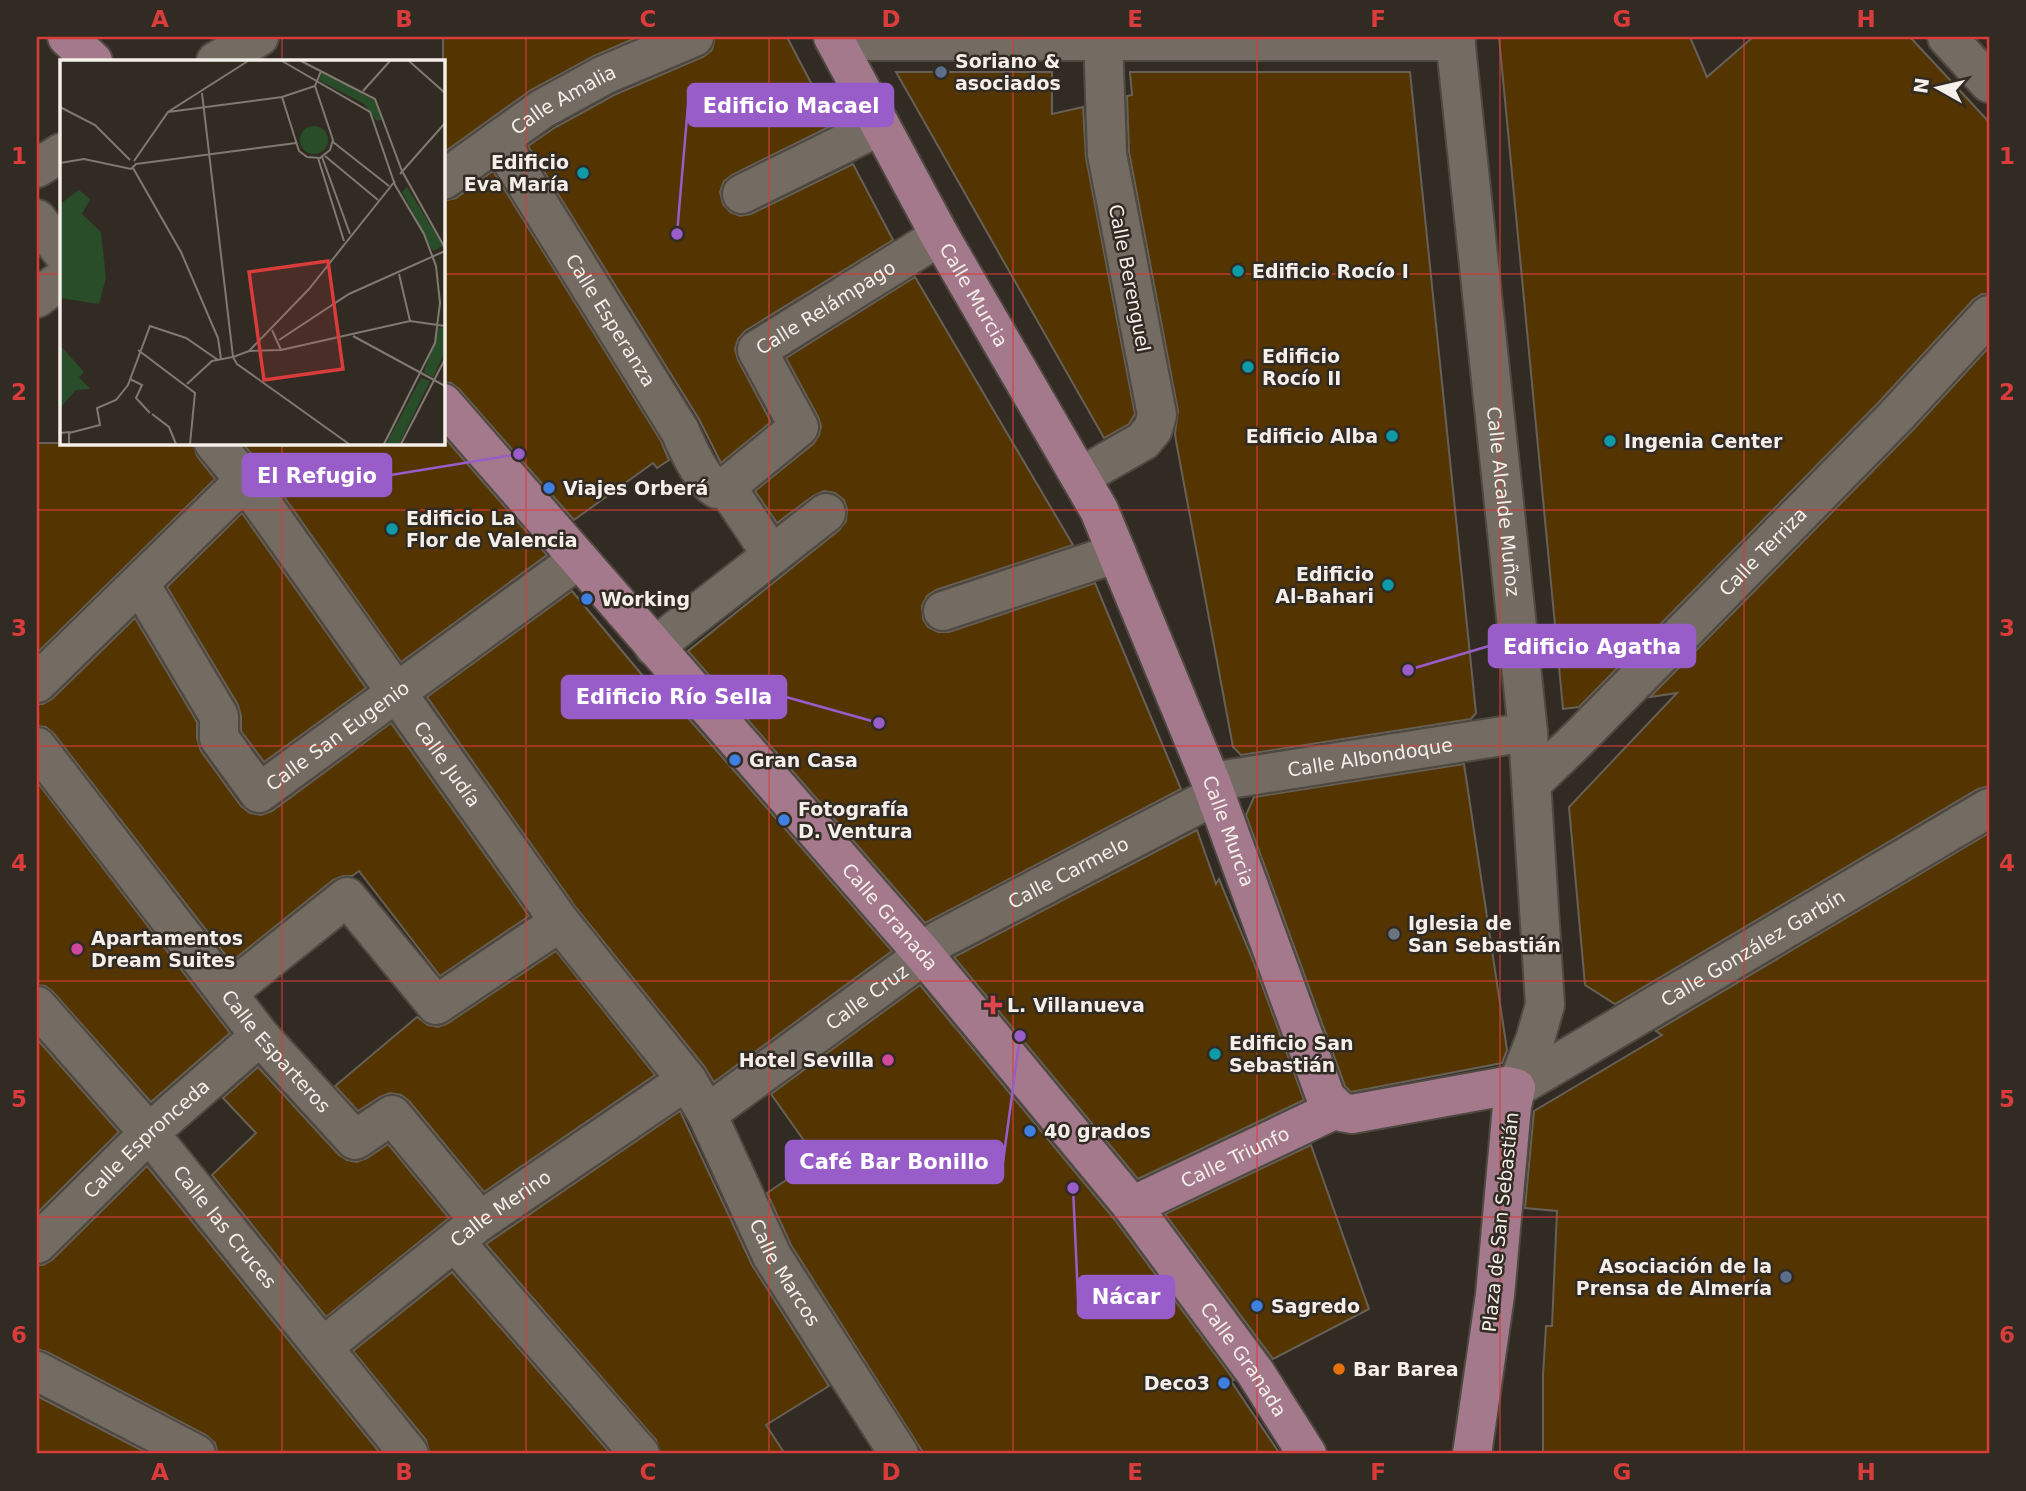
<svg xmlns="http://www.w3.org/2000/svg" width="2026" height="1491" viewBox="0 0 2026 1491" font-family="'DejaVu Sans',sans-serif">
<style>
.building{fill:#543501;stroke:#676056;stroke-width:2}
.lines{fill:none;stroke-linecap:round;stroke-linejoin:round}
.minor-casing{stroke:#4e4941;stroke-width:42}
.major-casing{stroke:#4e4941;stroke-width:42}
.minor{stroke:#746b62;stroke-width:38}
.major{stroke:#a5798c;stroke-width:38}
.grid{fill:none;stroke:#d93c3b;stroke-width:2;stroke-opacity:0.55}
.service-dot{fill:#5c6f8a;stroke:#322b23;stroke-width:2.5}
.culture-dot{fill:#0f9aa8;stroke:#322b23;stroke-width:2.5}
.shop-dot{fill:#3f7fe0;stroke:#322b23;stroke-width:2.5}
.worship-dot{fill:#6b7280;stroke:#322b23;stroke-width:2.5}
.hotel-dot{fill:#d1479c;stroke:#322b23;stroke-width:2.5}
.health-dot{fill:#e0444e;stroke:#322b23;stroke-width:2.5}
.food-dot{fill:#e8710a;stroke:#322b23;stroke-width:2.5}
.labels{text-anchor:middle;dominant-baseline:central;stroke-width:5;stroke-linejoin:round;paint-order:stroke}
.poi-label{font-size:19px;font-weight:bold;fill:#f4efe9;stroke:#322b23;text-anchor:start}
.street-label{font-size:19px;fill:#f4efe9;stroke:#322b23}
.inset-road{fill:none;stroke:#807972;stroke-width:2}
.view{fill:#d93c3b;fill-opacity:0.15;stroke:#d93c3b;stroke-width:3.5}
.inset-edge{fill:none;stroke:#f4efe9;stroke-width:3.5}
.leader{fill:none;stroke:#995dca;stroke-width:2.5}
.callout-dot{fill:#995dca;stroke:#322b23;stroke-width:2.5}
.callout{fill:#995dca;stroke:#995dca;stroke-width:2.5}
.callout-label{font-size:21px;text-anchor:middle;font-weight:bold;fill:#fff}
.neatline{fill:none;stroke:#d93c3b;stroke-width:2.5}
.grid-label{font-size:23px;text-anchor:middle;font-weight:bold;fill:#d93c3b}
</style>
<rect width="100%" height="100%" fill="#322b23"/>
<g class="building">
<polygon points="443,37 638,37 594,56 531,90 443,153"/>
<polygon points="715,37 787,37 833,125 732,175 724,181 720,192 723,204 730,212 740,216 751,214 853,164 893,240 745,331 738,339 735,349 738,360 771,422 721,463 699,419 528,146 554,128 614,95 703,57 712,50"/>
<polygon points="1499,37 1690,37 1707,77 1753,37 1910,37 1989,122 1989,294 1982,294 1973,300 1879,402 1579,707 1563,709"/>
<polygon points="896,72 1052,72 1052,114 1083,107 1086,158 1135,414 1129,424 1104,438"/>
<polygon points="1130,72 1410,72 1476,713 1471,719 1241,755 1233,747 1176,441 1175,433 1178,411 1129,152 1127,96 1132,95"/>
<polygon points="493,171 661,441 669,460 657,468 653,463 574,520 459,389 451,383 443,382 443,201 456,198"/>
<polygon points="915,277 1073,545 936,590 927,596 922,606 923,619 928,627 938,632 949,632 1095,583 1181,789 925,923 688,651 839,530 846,521 847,509 844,500 835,493 824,491 813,496 777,523 755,491 813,444 819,435 821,426 818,417 786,358"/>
<polygon points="1989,347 1989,786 1978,789 1615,1004 1585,985 1569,807 1677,693 1650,697 1911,432"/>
<polygon points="443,436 547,555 401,662 263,467 242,443 443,443"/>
<polygon points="37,443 193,443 197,456 215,479 37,653"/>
<polygon points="242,513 366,688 264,762 241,731 241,716 238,705 167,587"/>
<polygon points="572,591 648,682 653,678 892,951 714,1082 704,1066 577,909 427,697"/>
<polygon points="135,618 197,722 197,738 201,751 241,806 250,813 261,815 272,811 391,723 529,916 440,976 359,871 352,876 343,876 333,880 231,962 54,734 46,727 37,726 37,704 43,704 52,699"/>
<polygon points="1464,764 1507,1050 1502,1063 1351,1092 1345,1086 1246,815 1254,797"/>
<polygon points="37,782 230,1033 151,1102 53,992 45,986 37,985"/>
<polygon points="1197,830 1216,884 1219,879 1254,963 1304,1100 1138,1179 954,957"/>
<polygon points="1989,833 1989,1454 1543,1454 1543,1375 1546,1326 1552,1326 1557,1211 1525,1208 1534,1111 1662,1035 1656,1031"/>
<polygon points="556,951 655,1075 484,1192 409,1101 401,1095 390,1093 380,1097 358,1111 335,1086 417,1017 428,1025 438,1027 448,1023"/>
<polygon points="920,985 1115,1220 1234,1380 1231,1381 1280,1454 924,1454 791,1245 767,1193 817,1159 771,1094"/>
<polygon points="37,1039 119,1132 37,1213"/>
<polygon points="258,1067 339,1155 347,1160 357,1162 367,1158 388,1144 449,1218 326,1317 212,1175 256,1133 223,1098"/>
<polygon points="680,1111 752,1265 829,1386 766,1425 785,1454 661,1454 656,1440 486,1244"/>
<polygon points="1311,1145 1369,1309 1273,1359 1165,1214"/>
<polygon points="147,1166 381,1454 218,1454 215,1443 206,1435 47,1352 37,1349 37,1265 43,1265 52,1260"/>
<polygon points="452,1272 611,1454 430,1454 426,1440 353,1351"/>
<polygon points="37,1396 149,1454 37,1454"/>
</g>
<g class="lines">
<g class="minor-casing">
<g id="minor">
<path id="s1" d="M1455,37L1528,732L1545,1005L1535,1040L1516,1088"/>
<polyline points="1947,37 1989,83"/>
<polyline points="835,41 1456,41"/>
<polyline points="216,61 259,37"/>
<path id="s2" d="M499,140L680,431C687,447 702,481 717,489L726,487"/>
<polyline points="37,168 61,153"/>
<path id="s3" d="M443,180L542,109L604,75L694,37"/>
<polyline points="742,194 880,126"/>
<polyline points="37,219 61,251"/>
<polyline points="37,298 61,280"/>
<path id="s4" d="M214,443L245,480L560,922L687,1080L707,1114L772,1256L899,1454"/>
<polyline points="1080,477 1143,441 1153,429 1157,415 1107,154 1103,37"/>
<path id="s5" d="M772,555L726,487L799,427L757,350L940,236"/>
<path id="s6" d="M140,584L219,716V738L259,793L579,559"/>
<polyline points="943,611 1117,553"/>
<polyline points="654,647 826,513"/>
<polyline points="37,683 245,480"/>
<path id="s7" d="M37,747L260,1036L355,1140L392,1115L480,1221"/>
<path id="s8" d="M1211,782L1528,732"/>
<path id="s9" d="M1532,783L1578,739L1895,417L1989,315"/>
<polyline points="227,993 347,897 436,1005 560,922"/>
<path id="s10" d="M37,1006L149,1133L409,1454"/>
<path id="s11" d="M1516,1088L1989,808"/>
<path id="s12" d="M707,1114L924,955L939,940L1216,795"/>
<polyline points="455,1242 640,1454"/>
<path id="s13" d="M37,1244L149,1133L260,1036"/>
<path id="s14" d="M324,1346L480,1221L687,1080"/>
<polyline points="37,1371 196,1454"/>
</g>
</g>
<g class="major-casing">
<g id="major">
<polyline points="67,37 93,61"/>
<path id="s15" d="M833,37L940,236L1099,510L1211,782L1326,1098L1341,1112L1352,1114L1506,1086L1516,1088L1512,1106L1495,1295L1472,1454"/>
<path id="s16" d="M443,403L924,955L1132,1206L1255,1372L1307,1454"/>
<path id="s17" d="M1132,1206L1336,1109"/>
</g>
</g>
<use href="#minor" class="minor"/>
<use href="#major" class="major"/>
</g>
<path class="grid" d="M282,37V61M526,37V1454M769,37V1454M1013,37V1454M1257,37V1454M1500,37V1454M1744,37V1454M37,274H61M443,274H1989M282,443V1454M37,510H1989M37,746H1989M37,981H1989M37,1217H1989"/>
<g class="service-dot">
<circle cx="941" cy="72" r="7"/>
<circle cx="1786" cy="1277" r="7"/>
</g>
<g class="culture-dot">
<circle cx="583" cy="173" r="7"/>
<circle cx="1238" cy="271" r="7"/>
<circle cx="1248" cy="367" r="7"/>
<circle cx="1392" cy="436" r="7"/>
<circle cx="1610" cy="441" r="7"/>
<circle cx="392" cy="529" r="7"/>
<circle cx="1388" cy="585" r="7"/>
<circle cx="1215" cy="1054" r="7"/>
</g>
<g class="shop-dot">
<circle cx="549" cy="488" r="7"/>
<circle cx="587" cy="599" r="7"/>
<circle cx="735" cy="760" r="7"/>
<circle cx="784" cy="820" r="7"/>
<circle cx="1030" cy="1131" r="7"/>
<circle cx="1257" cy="1306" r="7"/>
<circle cx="1224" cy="1383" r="7"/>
</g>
<circle class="worship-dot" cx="1394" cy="934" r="7"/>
<g class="hotel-dot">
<circle cx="77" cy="949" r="7"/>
<circle cx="888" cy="1060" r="7"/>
</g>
<path class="health-dot" d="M989.5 994.5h7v7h7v7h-7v7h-7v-7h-7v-7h7z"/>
<circle class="food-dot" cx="1339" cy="1369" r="7"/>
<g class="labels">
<g class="poi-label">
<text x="955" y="61">Soriano &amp;<tspan x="955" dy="22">asociados</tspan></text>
<text x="569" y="162" text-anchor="end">Edificio<tspan x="569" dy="22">Eva María</tspan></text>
<text x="1252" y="271">Edificio Rocío I</text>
<text x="1262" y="356">Edificio<tspan x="1262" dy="22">Rocío II</tspan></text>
<text x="1378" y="436" text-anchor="end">Edificio Alba</text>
<text x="1624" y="441">Ingenia Center</text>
<text x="563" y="488">Viajes Orberá</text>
<text x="406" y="518">Edificio La<tspan x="406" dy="22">Flor de Valencia</tspan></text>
<text x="1374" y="574" text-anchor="end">Edificio<tspan x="1374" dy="22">Al-Bahari</tspan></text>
<text x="601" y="599">Working</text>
<text x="749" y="760">Gran Casa</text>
<text x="798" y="809">Fotografía<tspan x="798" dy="22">D. Ventura</tspan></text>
<text x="1408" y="923">Iglesia de<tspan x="1408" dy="22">San Sebastián</tspan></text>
<text x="91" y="938">Apartamentos<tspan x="91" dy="22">Dream Suites</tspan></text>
<text x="1007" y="1005">L. Villanueva</text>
<text x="1229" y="1043">Edificio San<tspan x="1229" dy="22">Sebastián</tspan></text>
<text x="874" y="1060" text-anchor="end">Hotel Sevilla</text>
<text x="1044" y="1131">40 grados</text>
<text x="1772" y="1266" text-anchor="end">Asociación de la<tspan x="1772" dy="22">Prensa de Almería</tspan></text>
<text x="1271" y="1306">Sagredo</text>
<text x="1353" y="1369">Bar Barea</text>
<text x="1210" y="1383" text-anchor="end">Deco3</text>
</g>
<g class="street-label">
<text stroke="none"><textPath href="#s3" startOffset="145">Calle Amalia</textPath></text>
<text transform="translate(1130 278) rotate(79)">Calle Berenguel</text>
<text stroke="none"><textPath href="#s15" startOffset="294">Calle Murcia</textPath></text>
<text stroke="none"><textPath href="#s5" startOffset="345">Calle Relámpago</textPath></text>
<text stroke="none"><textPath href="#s2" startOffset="212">Calle Esperanza</textPath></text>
<text stroke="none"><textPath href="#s1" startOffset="467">Calle Alcalde Muñoz</textPath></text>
<text stroke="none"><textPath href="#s9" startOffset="327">Calle Terriza</textPath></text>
<text stroke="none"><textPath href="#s6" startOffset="341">Calle San Eugenio</textPath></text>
<text stroke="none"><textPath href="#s8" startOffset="161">Calle Albondoque</textPath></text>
<text stroke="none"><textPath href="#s4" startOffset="397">Calle Judía</textPath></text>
<text stroke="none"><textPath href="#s15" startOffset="889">Calle Murcia</textPath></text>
<text stroke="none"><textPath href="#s12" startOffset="436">Calle Carmelo</textPath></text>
<text stroke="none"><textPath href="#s16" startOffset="681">Calle Granada</textPath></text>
<text stroke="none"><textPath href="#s11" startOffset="275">Calle González Garbín</textPath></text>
<text stroke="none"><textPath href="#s12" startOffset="198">Calle Cruz</textPath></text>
<text stroke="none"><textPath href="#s7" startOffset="387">Calle Esparteros</textPath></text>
<text stroke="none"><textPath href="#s13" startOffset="152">Calle Espronceda</textPath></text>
<text stroke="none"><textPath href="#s17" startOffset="114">Calle Triunfo</textPath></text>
<text stroke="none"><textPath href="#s14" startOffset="224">Calle Merino</textPath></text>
<text transform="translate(1500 1222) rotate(-84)">Plaza de San Sebastián</text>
<text stroke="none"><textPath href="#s10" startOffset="290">Calle las Cruces</textPath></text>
<text stroke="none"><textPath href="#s4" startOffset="1010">Calle Marcos</textPath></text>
<text stroke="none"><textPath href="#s16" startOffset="1248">Calle Granada</textPath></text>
</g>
</g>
<g transform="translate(60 60)">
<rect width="385" height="385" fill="#322b23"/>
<path d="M262,12L315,41L324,59L317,61L304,44L259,20ZM240 80a14 14 0 1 1 28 0a14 14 0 1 1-28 0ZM347,127L383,186L373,191L342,132ZM19,130L30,139L22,154L41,172L46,218L39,244L0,238V144ZM379,268H385V291L373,318L364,312ZM0,285L24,312L19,317L30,329L16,330L0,348ZM361,318L370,321L339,384H326Z" fill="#294d28"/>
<path class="inset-road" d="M222,1L310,52L335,125L364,174L376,206L380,243L375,283L324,384M241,1L315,39L342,111L385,188M349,1L385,33M303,31L330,1M222,37L239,91L247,97L260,98L270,90L273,80L255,26M0,47L35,65L70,100M108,52L222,37L255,26L261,11M273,82L329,126M265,96L318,140M262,97L290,174M258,98L284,181M74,101L108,52L188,1M0,103L24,99L71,109L76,104L236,83M73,108L121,192L158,278L161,299M340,114L385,63M339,214L350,261M212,270L221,290L189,291L173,297L177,304L289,384M293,276L385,326M219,280L289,234L385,191M78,290L135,333L130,384M221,290L350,261L385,266M189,291L249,229L335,121M70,319L82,325L76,338L90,353M127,324L152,301L173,297L142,33M92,354L109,367L116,384M0,373L9,372V384M9,373L40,365L37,348L56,340L68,325L90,266L126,278L158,300M341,384L385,299"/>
<path class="view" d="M268,201L283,309L204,320L189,212Z"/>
<rect width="385" height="385" class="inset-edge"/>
</g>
<path class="leader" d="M677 234L688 105M519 454L391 475M1408 670L1489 646M879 723L786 697M1020 1036L1003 1162M1073 1188L1078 1297"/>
<g class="callout-dot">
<circle cx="677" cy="234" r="7"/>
<circle cx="519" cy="454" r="7"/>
<circle cx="1408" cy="670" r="7"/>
<circle cx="879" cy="723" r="7"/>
<circle cx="1020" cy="1036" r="7"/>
<circle cx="1073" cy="1188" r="7"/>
</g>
<g class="callout">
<rect x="688" y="84" width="205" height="42" rx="7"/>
<rect x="243" y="454" width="148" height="42" rx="7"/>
<rect x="1489" y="625" width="206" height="42" rx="7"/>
<rect x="562" y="676" width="224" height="42" rx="7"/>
<rect x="786" y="1141" width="217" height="42" rx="7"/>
<rect x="1078" y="1276" width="96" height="42" rx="7"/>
</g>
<g class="callout-label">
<text x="791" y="113">Edificio Macael</text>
<text x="317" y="483">El Refugio</text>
<text x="1592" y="654">Edificio Agatha</text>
<text x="674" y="704">Edificio Río Sella</text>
<text x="894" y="1169">Café Bar Bonillo</text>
<text x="1126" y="1304">Nácar</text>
</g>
<rect width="2026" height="1491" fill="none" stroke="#322b23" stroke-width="77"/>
<g transform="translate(1938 88) rotate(278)" stroke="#322b23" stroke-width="5" paint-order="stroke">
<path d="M0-5L12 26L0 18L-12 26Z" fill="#f4efe9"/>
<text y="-10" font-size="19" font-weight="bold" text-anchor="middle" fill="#f4efe9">N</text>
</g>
<rect x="38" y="38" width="1950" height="1414" class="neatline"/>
<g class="grid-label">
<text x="160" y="27">A</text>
<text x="404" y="27">B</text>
<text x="648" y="27">C</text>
<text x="891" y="27">D</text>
<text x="1135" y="27">E</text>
<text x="1378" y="27">F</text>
<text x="1622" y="27">G</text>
<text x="1866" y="27">H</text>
<text x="19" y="164">1</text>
<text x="2007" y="164">1</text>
<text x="19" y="400">2</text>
<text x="2007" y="400">2</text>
<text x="19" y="636">3</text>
<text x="2007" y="636">3</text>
<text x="19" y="871">4</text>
<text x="2007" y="871">4</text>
<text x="19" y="1107">5</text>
<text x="2007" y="1107">5</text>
<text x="19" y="1343">6</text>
<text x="2007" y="1343">6</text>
<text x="160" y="1480">A</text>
<text x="404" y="1480">B</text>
<text x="648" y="1480">C</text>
<text x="891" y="1480">D</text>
<text x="1135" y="1480">E</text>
<text x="1378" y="1480">F</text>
<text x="1622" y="1480">G</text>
<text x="1866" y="1480">H</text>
</g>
</svg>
